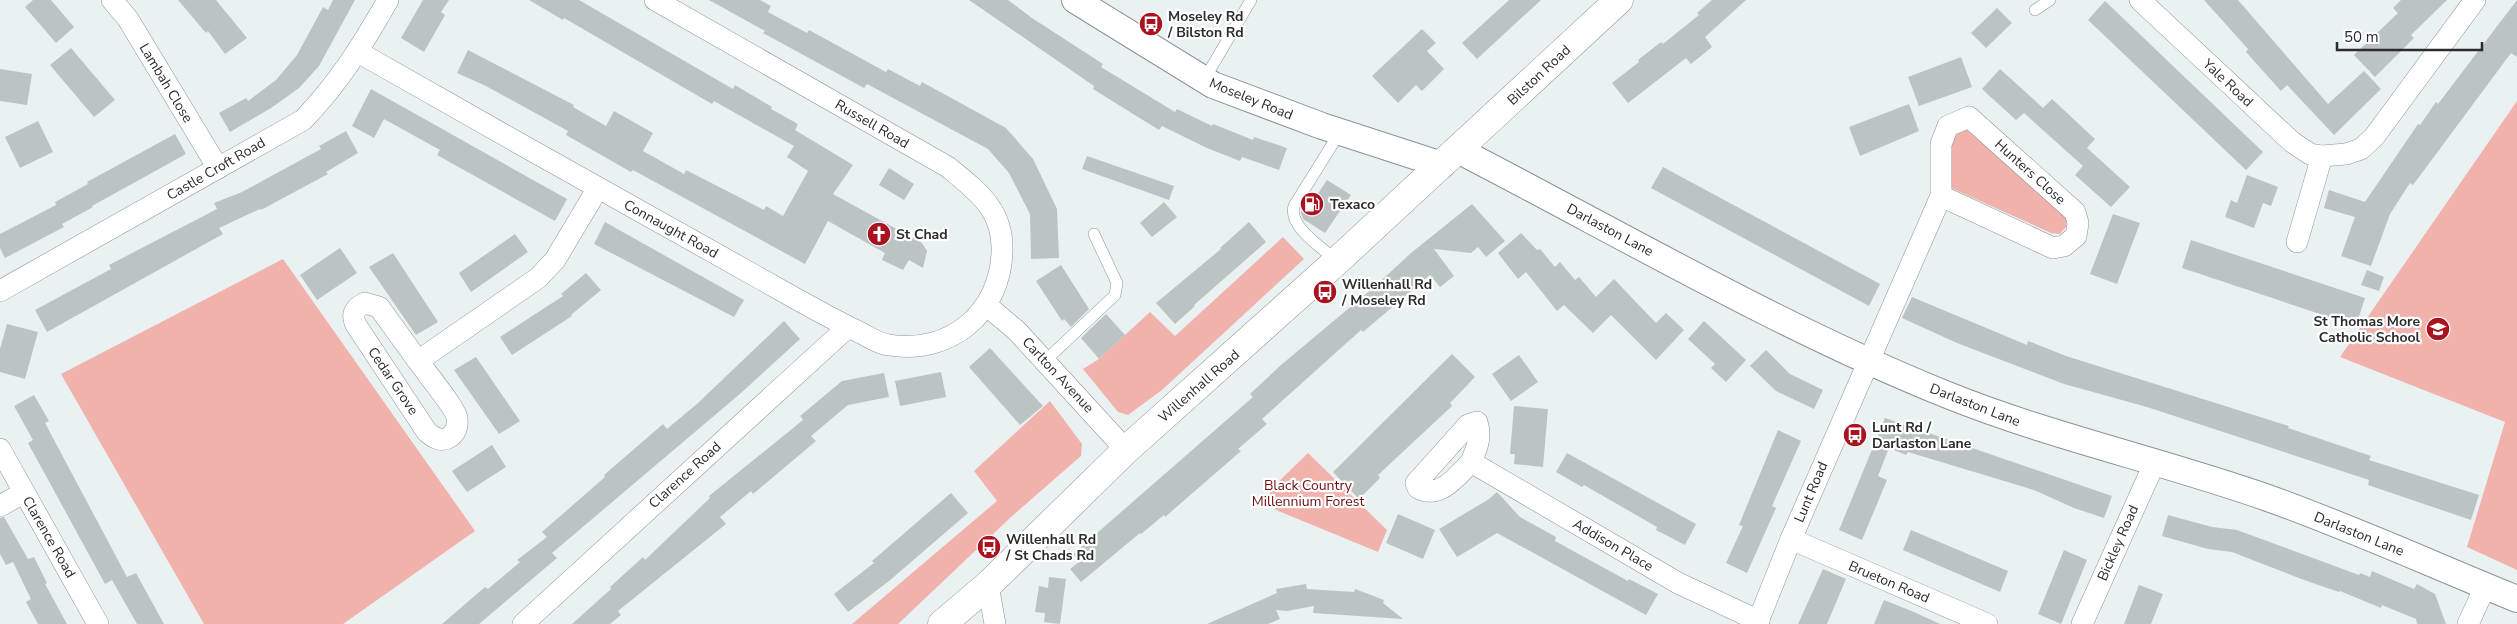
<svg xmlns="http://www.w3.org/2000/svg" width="2517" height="624" viewBox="0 0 2517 624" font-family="'Nunito Sans',sans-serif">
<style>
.green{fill:#f1b2ac}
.building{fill:#bcc3c5}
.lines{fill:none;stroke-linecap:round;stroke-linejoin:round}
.service-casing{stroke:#8c9395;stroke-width:12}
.minor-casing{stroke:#8c9395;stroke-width:22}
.tertiary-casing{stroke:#8c9395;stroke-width:28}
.secondary-casing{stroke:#8c9395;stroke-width:29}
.service{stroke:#fff;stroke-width:11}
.minor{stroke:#fff;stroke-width:21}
.tertiary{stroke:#fff;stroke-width:26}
.secondary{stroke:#fff;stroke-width:28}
.labels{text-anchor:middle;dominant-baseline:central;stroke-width:4.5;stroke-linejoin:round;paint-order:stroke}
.poi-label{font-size:14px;font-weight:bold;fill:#2a2c2d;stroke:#fff;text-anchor:start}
.street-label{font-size:14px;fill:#2a2c2d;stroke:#fff}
.park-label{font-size:14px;fill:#6c0f13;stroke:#fff}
</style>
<rect width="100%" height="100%" fill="#eaf1f3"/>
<g class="green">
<polygon points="2517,101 2517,570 2467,547 2505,422 2340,357"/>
<polygon points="1965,128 2067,217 2066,227 2060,234 2051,233 1951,188 1951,142 1956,131"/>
<polygon points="1283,237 1304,259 1162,390 1128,415 1118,412 1083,369 1099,359 1150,312 1175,336"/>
<polygon points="283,259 475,531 343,624 204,624 61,374"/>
<polygon points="1050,401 1082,444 1081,456 1011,517 898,624 852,624 997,501 974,471"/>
<polygon points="1308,453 1387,530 1378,552 1276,510 1269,491"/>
</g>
<g class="building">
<polygon points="33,0 51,0 74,27 56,43 25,7"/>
<polygon points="178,0 216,0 247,38 225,54 208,31 206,33"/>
<polygon points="333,0 355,0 319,66 299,88 271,108 230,132 219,113 246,98 248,101 276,80 297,55 323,7 328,10"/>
<polygon points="423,0 449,0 441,12 445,15 424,52 401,38"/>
<polygon points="529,0 579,0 733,89 735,85 772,107 771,109 798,124 795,130 853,165 833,194 922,243 927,251 923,268 909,260 903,270 882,260 885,253 828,221 805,264 633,170 631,172 566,135 568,131 486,86 457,73 468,50 574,105 573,107 606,126 614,111 653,133 643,151 684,174 686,170 764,210 766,206 783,216 808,171 787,157 794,146 714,101 712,104 564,18 563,20"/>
<polygon points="709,0 760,0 771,6 768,12 807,33 809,30 886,72 888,69 920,86 922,82 1006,128 1033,159 1057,209 1059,258 1031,259 1030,214 1009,173 988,149 867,84 864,88 763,33 765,31"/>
<polygon points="969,0 1008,0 1032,18 1103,64 1101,67 1175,112 1177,109 1212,126 1213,124 1253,140 1254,137 1287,148 1279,170 1242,157 1240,161 1207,148 1162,126 1159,130 1093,89 1094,86"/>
<polygon points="1509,0 1541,0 1477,59 1462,43"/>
<polygon points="1712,0 1746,0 1705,37 1712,47 1691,64 1686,58 1628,103 1612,83 1639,62 1638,60 1661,42 1663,44 1699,15 1697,13"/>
<polygon points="2204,0 2238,0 2328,104 2364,71 2381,89 2334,135 2287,85 2281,91 2246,52 2248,49"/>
<polygon points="2401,0 2447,0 2411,35 2414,38 2375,77 2354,55 2398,13 2393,8"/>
<polygon points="2517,0 2517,57 2511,53 2413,185 2410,183 2390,214 2371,266 2341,256 2355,217 2324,208 2329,190 2365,202 2418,124 2420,125 2436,102 2438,104"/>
<polygon points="2105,1 2263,152 2246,170 2088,20"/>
<polygon points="1997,8 2012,23 1986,48 1971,33"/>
<polygon points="1422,29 1436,43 1427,51 1444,69 1422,91 1416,85 1398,103 1372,76"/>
<polygon points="71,48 115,100 94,117 50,65"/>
<polygon points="1961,57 1972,87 1919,106 1908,77"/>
<polygon points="0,69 32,74 27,105 0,101"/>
<polygon points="2000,69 2043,108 2052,99 2095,139 2087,148 2130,187 2111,207 2075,175 2083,166 2045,132 2024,113 2016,120 1982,89"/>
<polygon points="371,89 567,199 555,221 437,155 440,150 384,119 374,138 352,126"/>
<polygon points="1909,104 1919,131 1860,156 1849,127"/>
<polygon points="38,121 53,152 20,168 5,137"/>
<polygon points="346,131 358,153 326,172 328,174 261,210 260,209 219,228 223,234 47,332 35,310 111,269 109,265 217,209 214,203 242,192 321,149 319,146"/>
<polygon points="175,134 186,154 92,206 93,207 62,224 64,227 5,258 0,248 0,234 56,205 55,202 88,184 87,182"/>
<polygon points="1087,156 1174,186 1169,200 1082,169"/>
<polygon points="1663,167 1880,284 1869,306 1651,188"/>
<polygon points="889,168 914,184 904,200 879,185"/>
<polygon points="2247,175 2278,187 2271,206 2263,203 2254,228 2225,217 2231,200 2237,203"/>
<polygon points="1327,180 1351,195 1325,233 1303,219 1301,213 1301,208 1312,192 1317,195"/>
<polygon points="1164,202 1177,217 1152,237 1140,223"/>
<polygon points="1472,204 1505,241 1486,257 1478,247 1471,253 1434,249 1454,276 1440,287 1430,275 1363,332 1361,330 1262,419 1267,424 1238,449 1241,451 1165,517 1164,515 1141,534 1140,533 1081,582 1070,569 1079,562 1073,554 1253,397 1250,394 1281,365 1373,288 1411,253"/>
<polygon points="2113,214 2140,223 2117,284 2090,274"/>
<polygon points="605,222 744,300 734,317 594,244"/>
<polygon points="1249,222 1266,242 1194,305 1195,306 1175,324 1156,303 1221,249 1220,248"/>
<polygon points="1521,233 1537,250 1540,249 1555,267 1560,262 1575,280 1579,277 1596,297 1614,279 1656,323 1666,313 1684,330 1656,360 1611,315 1593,333 1564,305 1557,311 1526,272 1518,279 1498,253"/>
<polygon points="515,234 528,252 471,292 459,273"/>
<polygon points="2191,240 2365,298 2356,326 2182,268"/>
<polygon points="340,248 357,273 317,300 300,275"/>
<polygon points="393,253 438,322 416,335 369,267"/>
<polygon points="1061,265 1089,309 1071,327 1064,319 1062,321 1036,281"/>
<polygon points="2367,270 2384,277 2379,291 2361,285"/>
<polygon points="586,273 601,290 571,315 572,316 512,355 500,337 563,296 561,294"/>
<polygon points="1912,297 2027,345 2028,341 2066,356 2289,426 2288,428 2371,456 2369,460 2479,495 2471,520 2368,485 2369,480 2147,407 2064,384 1957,343 1902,318"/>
<polygon points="1106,314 1125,335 1099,359 1081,338"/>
<polygon points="784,321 800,339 741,393 552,553 557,558 479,624 442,624 485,587 488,589 520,562 517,560 547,537 542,532 605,477 604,475 663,424 667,429 698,403"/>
<polygon points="1704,321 1746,360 1726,382 1711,368 1715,364 1688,339"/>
<polygon points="7,324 38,332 25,379 0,372 0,349"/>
<polygon points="990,348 1043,406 1020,425 969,367"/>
<polygon points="1766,350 1790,374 1823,390 1814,409 1776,391 1750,366"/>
<polygon points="1452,354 1475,377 1450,403 1452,406 1378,475 1380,478 1359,499 1333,472"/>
<polygon points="1519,355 1538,382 1511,401 1492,374"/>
<polygon points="476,357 520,421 499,434 454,370"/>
<polygon points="941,372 946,397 900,406 895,381"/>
<polygon points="884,373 889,397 848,405 811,436 816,441 753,494 751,491 720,517 726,524 618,611 621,615 610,624 572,624 611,589 610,587 643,557 645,560 710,498 709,496 803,420 800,416 842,381"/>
<polygon points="34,395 49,421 45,423 127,577 136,573 164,624 137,624 112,580 105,584 28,443 33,440 14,406"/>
<polygon points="1514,406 1548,409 1543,467 1514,464 1515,454 1510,454"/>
<polygon points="1885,418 2112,496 2104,518 2074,508 2034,490 1908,452 1906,455 1889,448 1878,476 1887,480 1862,540 1839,530"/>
<polygon points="1778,430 1801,441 1772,506 1776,508 1747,573 1726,563 1743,526 1739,525"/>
<polygon points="492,445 506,467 467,492 452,471"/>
<polygon points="1567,453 1696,524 1685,545 1656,530 1657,527 1584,485 1582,487 1556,472"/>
<polygon points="1497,492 1520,517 1556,537 1555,541 1628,581 1629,579 1658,594 1646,615 1497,533 1457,557 1439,529 1489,499"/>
<polygon points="951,493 968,513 889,581 848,612 834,594 874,563 872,561"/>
<polygon points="1398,514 1435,530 1423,559 1386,543"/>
<polygon points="2168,515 2212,527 2237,530 2359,575 2360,573 2370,577 2372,571 2414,589 2417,584 2435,594 2446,624 2417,624 2416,619 2382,605 2381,608 2340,591 2339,592 2304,580 2232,552 2208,549 2162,536"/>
<polygon points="4,517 28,559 34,557 47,583 45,584 67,624 38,624 26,602 31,599 13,562 6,565 0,554 0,518"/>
<polygon points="1911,530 2008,571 2000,592 1903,550"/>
<polygon points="2064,550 2087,560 2061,624 2038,614"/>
<polygon points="1823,569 1846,579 1827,624 1798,624"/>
<polygon points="1049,577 1066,579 1060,624 1044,622 1045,613 1035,612 1039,586 1048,588"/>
<polygon points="1306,584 1307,589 1354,592 1355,589 1384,600 1383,603 1403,619 1313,613 1314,606 1287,611 1276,610 1280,619 1268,624 1207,624 1277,593 1276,589"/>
<polygon points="2139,585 2163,594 2151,624 2124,624"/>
<polygon points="1884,600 1914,612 1940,624 1874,624"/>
</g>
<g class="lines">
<g class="service-casing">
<g id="service">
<polyline points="2035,10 2050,0"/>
<polyline points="1204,80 1251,0"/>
<path d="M1337,261C1323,248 1288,227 1294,206L1340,132"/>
<polyline points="1045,361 1115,295 1117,283 1094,234"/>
</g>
</g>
<g class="minor-casing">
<g id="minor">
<polyline points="112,0 128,19 218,168"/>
<polyline points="2140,0 2292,142 2310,154 2322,156 2346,154 2361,149 2374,137 2475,0"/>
<path d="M358,52C489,127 620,200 752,274C788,294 823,315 861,333C869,337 879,344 889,345C950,355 1000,313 1002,252C1004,210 977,191 948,167L655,0"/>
<polyline points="2297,242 2322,156"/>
<path d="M0,291L303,120C338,84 363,44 388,0"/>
<polyline points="986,305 1017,331 1126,450"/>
<path d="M418,361C425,371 456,409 457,418C458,427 455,434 448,438C440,442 433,437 427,432L356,325C351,314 355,308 365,303L379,307L418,361L538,278L555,260L598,188"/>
<polyline points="0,449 98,624"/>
<path d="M1471,462C1477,448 1482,437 1477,422L1468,425L1416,483L1418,488C1440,500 1457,476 1471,462L1678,583L1759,621"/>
<polyline points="0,506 23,493"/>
<polyline points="1791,539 1987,624"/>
<polyline points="988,585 995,624"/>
<polyline points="523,624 848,327"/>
<polyline points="1757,624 1791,539 1941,196 1941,144 1948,126 1969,117 2075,212 2078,223 2076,236 2064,246 2053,248 1941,196"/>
<polyline points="2082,624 2155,462"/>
<polyline points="2468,624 2485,587"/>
</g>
</g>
<g class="tertiary-casing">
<g id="tertiary">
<polyline points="1075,0 1213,85 1322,126 1442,165"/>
<path d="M1458,150C1619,233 1777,326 1945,394C2049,436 2159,460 2265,497C2350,527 2433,565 2517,599"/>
</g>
</g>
<g class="secondary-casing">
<polyline id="secondary" points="942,624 988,585 1126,450 1337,261 1619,0"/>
</g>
<use href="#service" class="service"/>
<use href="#minor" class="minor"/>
<use href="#tertiary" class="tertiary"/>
<use href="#secondary" class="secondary"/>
</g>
<defs>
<g id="bus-disc" transform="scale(1.25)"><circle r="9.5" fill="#a8131f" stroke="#fff"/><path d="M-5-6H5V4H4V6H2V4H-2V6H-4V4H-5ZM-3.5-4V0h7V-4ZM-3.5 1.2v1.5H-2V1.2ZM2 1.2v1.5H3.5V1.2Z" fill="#fff"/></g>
<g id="fuel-disc" transform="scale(1.25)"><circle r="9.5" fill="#a8131f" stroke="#fff"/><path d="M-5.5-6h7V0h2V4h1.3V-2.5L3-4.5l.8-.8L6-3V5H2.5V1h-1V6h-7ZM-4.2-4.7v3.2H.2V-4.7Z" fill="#fff"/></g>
<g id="church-disc" transform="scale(1.25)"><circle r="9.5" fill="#a8131f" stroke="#fff"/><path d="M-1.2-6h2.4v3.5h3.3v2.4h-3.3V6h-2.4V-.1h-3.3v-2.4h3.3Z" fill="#fff"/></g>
<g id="school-disc" transform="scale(1.25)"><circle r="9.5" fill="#a8131f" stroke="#fff"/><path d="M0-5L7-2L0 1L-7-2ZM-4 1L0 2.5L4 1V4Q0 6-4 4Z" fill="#fff"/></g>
</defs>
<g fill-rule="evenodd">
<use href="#bus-disc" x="1151" y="24"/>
<use href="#fuel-disc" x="1312" y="204"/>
<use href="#church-disc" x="879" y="234"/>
<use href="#bus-disc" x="1325" y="292"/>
<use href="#school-disc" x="2438" y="329"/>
<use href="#bus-disc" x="1855" y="435"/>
<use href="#bus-disc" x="989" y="547"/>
</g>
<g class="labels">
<g class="poi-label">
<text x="1168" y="16">Moseley Rd<tspan x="1168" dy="16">/ Bilston Rd</tspan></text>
<text x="1330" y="204">Texaco</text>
<text x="896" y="234">St Chad</text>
<text x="1342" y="284">Willenhall Rd<tspan x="1342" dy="16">/ Moseley Rd</tspan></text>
<text x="2420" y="321" text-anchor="end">St Thomas More<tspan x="2420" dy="16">Catholic School</tspan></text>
<text x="1872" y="427">Lunt Rd /<tspan x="1872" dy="16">Darlaston Lane</tspan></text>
<text x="1006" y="539">Willenhall Rd<tspan x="1006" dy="16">/ St Chads Rd</tspan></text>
</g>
<g class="street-label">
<text transform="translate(1539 75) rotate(-43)">Bilston Road</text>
<text transform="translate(166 83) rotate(59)">Lambah Close</text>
<text transform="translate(2228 83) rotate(43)">Yale Road</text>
<text transform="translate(1251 99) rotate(22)">Moseley Road</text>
<text transform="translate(872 124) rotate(30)">Russell Road</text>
<text transform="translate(216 169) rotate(-30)">Castle Croft Road</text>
<text transform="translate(2030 172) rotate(42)">Hunters Close</text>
<text transform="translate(671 229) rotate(29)">Connaught Road</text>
<text transform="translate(1610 230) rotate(28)">Darlaston Lane</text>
<text transform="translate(1058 375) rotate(47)">Carlton Avenue</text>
<text transform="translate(393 381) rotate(56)">Cedar Grove</text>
<text transform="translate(1199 386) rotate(-41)">Willenhall Road</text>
<text transform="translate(1975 405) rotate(21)">Darlaston Lane</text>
<text transform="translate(685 475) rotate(-42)">Clarence Road</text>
<text transform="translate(1811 492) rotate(-67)">Lunt Road</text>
<text transform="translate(2359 534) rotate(22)">Darlaston Lane</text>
<text transform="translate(49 537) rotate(60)">Clarence Road</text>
<text transform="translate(2118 543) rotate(-66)">Bickley Road</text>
<text transform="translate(1613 545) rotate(30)">Addison Place</text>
<text transform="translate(1889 582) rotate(23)">Brueton Road</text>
</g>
<g class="park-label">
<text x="1308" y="485">Black Country<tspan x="1308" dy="16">Millennium Forest</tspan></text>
</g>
</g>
<path d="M2337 42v8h145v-8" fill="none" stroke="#2a2c2d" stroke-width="2.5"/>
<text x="2344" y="42" font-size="15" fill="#2a2c2d" stroke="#ffffff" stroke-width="4" paint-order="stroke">50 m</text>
</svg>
